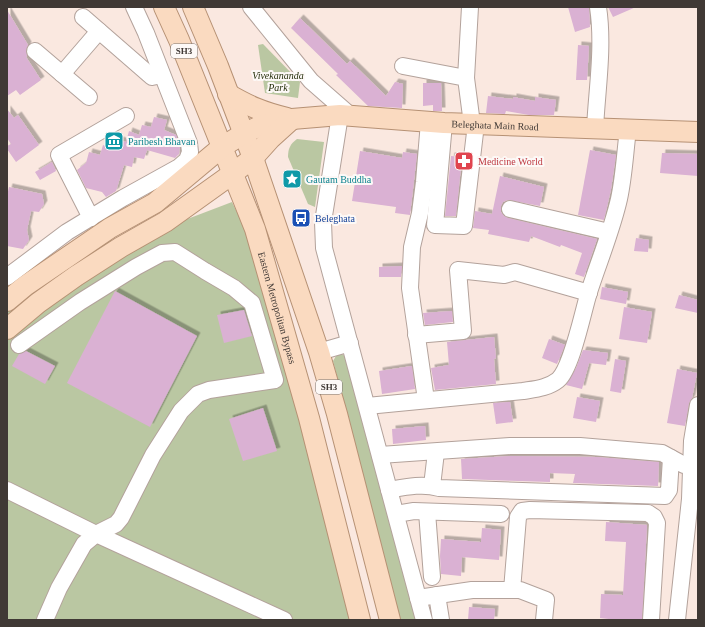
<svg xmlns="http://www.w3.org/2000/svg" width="705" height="627" viewBox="0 0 705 627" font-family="Georgia,serif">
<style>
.green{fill:#bac7a2}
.building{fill:#dab1d3;filter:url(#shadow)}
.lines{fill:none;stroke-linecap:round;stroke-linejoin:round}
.minor-casing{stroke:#b3a29b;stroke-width:18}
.major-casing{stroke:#b69174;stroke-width:22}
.minor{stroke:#fff;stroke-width:16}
.major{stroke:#fadac0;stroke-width:20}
.labels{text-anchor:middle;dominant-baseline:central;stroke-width:4;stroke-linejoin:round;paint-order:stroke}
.shield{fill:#fdf9f7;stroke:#79736f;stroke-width:1}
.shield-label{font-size:9px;font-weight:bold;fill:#403935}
.park-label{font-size:10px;font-style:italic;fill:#26300c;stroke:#fdf9f7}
.street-label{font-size:10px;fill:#403935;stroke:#fdf9f7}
.culture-label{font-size:10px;fill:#0d838f;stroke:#fdf9f7;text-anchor:start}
.health-label{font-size:10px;fill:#be3a42;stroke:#fdf9f7;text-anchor:start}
.transit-label{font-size:10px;fill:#164399;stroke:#fdf9f7;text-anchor:start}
</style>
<defs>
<filter id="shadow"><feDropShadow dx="3.5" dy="-3.5" stdDeviation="0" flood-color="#0004"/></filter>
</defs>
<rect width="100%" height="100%" fill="#fae8e0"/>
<g class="green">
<polygon points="263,44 300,82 298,98 265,93 258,45"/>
<path d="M297,139L324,142L315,207L308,204L288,157C288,149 290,144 297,139Z"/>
<polygon points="232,202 247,233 286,358 354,620 7,620 7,339 35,313 169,226"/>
<polygon points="109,240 111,240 111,243 7,317 7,311 17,302"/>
<polygon points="339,353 342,354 346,357 416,620 400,620 333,361 336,356"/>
</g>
<g class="building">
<polygon points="568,7 589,7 590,27 575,32"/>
<polygon points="608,7 636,7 613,17"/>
<polygon points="7,10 28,45 26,50 27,56 26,57 41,80 20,95 16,90 7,96"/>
<polygon points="300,18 347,64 350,61 386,96 395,82 403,84 402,108 368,106 336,75 338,74 291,28"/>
<polygon points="578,45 589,46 587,80 576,80"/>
<polygon points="423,83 441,83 442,111 433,111 433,105 423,106"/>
<polygon points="488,96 513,99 513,97 535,101 535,97 556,100 554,115 529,115 506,111 505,114 486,113"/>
<polygon points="7,109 14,118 18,115 39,145 16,162 7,149 7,146 11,144 7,138"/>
<polygon points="154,117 167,120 164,130 176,135 180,145 179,154 175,158 147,150 144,159 134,157 132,167 124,165 116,191 106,197 102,192 86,188 77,170 86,163 89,152 100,155 103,145 113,149 116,139 126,142 129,131 139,135 142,125 151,127"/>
<polygon points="590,150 616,155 611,189 604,220 578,215"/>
<polygon points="360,151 402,158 403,152 417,154 410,215 395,213 396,207 352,201"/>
<polygon points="662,153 698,154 698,176 660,173"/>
<polygon points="451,156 462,157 456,216 445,216"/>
<polygon points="52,162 56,171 40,180 35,172"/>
<polygon points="500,176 544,187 540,206 508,200 503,202 501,206 501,212 504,216 508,218 597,239 584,277 575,274 582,253 561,245 560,247 531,236 529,242 488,234 489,230 473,228 475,211 492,214"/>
<polygon points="9,187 42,194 44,204 39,212 31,211 27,230 29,240 23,249 7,246 7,196"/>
<polygon points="636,238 649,240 648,252 634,251"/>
<polygon points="402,266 401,277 379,277 379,267"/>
<polygon points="602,287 628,292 626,304 600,299"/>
<polygon points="115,291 197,336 150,427 67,383"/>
<polygon points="679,295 698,300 698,313 675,308"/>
<polygon points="624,307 652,312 647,343 619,339"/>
<polygon points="244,310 252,336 224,343 217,315"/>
<polygon points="452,311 453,322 425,325 423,313"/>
<polygon points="494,337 496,358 494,359 496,384 435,390 431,368 449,365 447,342"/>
<polygon points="549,339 565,345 557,364 542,358"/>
<polygon points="583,350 608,353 606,365 589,363 582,389 566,385 576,368"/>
<polygon points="26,351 55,366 45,384 12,366 19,354"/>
<polygon points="615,359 626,361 621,393 610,391"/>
<polygon points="412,366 415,389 382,394 379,371"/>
<polygon points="677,369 697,373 692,398 689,403 685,426 667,423"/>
<polygon points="577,397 600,401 596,422 573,418"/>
<polygon points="510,402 513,422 496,424 493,403"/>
<polygon points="263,408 277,451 243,461 229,419"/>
<polygon points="425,426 426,440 393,444 392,429"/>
<polygon points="510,456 597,457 659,462 658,486 573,483 575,474 550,473 550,482 462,479 461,459"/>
<polygon points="606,522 647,525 642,620 617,620 600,618 601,594 623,595 626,542 605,541"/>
<polygon points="482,528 501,530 499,560 462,557 461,576 441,574 440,556 441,539 481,542"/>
<polygon points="469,607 495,609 494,620 468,620"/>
</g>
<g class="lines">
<g class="minor-casing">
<g id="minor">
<polyline points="251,7 311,81 351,116"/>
<polyline points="83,17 152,77 162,75"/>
<polyline points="35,51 89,97"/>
<polyline points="403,66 466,78 472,124"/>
<polyline points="62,74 99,31"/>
<polyline points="466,78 470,7"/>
<polyline points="340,115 323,222 324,248 424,620"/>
<polyline points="444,123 435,225 464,226 476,124"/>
<path d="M595,128C597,89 604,46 598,7"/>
<polyline points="510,209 609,232"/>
<polyline points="91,218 59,155 126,116"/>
<polyline points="7,277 67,232 123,198 179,167 187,160 190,152 189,143 146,33 134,7"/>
<polyline points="416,335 463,331 458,270 504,275 515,272 589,293"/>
<polyline points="19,345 80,302 136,267 162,253 175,252 205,271 234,288 252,303 275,380 209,390 198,394 181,411 153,455 121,518 116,524 96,534 84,544 59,588 45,620"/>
<polyline points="319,352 350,343"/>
<polyline points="426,400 410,288 412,247 420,213 424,182 429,122"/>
<path d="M367,406L523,391C535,389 548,388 558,380C572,368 583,311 589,292C599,261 612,230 619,199C624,176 625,153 628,129"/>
<polyline points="380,455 510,446 580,446 662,453 684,465 691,465"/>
<polyline points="432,486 436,452"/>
<polyline points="7,490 96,534 284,620"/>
<path d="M389,490C405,487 423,483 439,488L665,496L669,490L671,458"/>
<polyline points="427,512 432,577"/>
<polyline points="396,514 414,511 501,514"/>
<polyline points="512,590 518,517 522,511 530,510 648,513 654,517 657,523 651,620"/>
<polyline points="437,595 441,620"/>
<polyline points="418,598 472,590 520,590 546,600 544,620"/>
<polyline points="677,620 690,499 692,441 698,405"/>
</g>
</g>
<g class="major-casing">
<g id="major">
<path id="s1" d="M164,7L179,40L255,229L309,418L360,620"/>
<polyline points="193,7 218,66 253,158 319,352 337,414 390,620"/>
<path d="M228,94C249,106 262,112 287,118"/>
<path id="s2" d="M7,301L25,286L110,228L155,203L222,147L243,134L262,125L292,119L340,115L444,123L698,132"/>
<polyline points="7,329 38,303 76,276 121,247 165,222 232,174 253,158 271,138 292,119"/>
</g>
</g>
<use href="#minor" class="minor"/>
<use href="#major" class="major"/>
</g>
<defs>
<g id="museum-square" transform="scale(1)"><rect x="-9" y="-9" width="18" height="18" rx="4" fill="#0f9aa8" stroke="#fdf9f7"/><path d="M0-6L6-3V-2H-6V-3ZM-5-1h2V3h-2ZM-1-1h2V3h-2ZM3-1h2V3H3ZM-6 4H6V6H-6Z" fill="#fff"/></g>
<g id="pharmacy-square" transform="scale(1)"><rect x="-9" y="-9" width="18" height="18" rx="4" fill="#e0444e" stroke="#fdf9f7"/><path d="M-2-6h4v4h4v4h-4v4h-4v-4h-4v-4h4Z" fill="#fff"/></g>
<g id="sight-square" transform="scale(1)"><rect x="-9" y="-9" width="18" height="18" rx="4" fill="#0f9aa8" stroke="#fdf9f7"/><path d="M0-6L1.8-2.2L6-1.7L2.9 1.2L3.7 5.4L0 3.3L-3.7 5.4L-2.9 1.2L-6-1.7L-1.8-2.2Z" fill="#fff"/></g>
<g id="bus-square" transform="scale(1)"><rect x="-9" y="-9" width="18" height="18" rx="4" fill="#1a4fb4" stroke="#fdf9f7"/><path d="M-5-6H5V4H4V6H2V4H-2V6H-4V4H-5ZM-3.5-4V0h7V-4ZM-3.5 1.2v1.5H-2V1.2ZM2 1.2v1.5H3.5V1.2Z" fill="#fff"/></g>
</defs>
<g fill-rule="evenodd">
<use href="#museum-square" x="114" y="141"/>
<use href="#pharmacy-square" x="464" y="161"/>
<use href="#sight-square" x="292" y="179"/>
<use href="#bus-square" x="301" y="218"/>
</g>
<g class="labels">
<g class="shield">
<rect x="171" y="44" width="26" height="14" rx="3"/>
<rect x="316" y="380" width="26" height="14" rx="3"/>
</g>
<g class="shield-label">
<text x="184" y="51">SH3</text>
<text x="329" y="387">SH3</text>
</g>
<g class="park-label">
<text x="278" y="75">Vivekananda<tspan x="278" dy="12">Park</tspan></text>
</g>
<g class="street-label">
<text stroke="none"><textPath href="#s2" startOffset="545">Beleghata Main Road</textPath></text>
<text stroke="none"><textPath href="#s1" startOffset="322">Eastern Metropolitan Bypass</textPath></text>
</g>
<g class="culture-label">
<text x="128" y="141">Paribesh Bhavan</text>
<text x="306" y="179">Gautam Buddha</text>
</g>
<g class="health-label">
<text x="478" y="161">Medicine World</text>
</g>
<g class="transit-label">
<text x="315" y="218">Beleghata</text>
</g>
</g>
<rect width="705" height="627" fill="none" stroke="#403935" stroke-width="16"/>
</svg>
